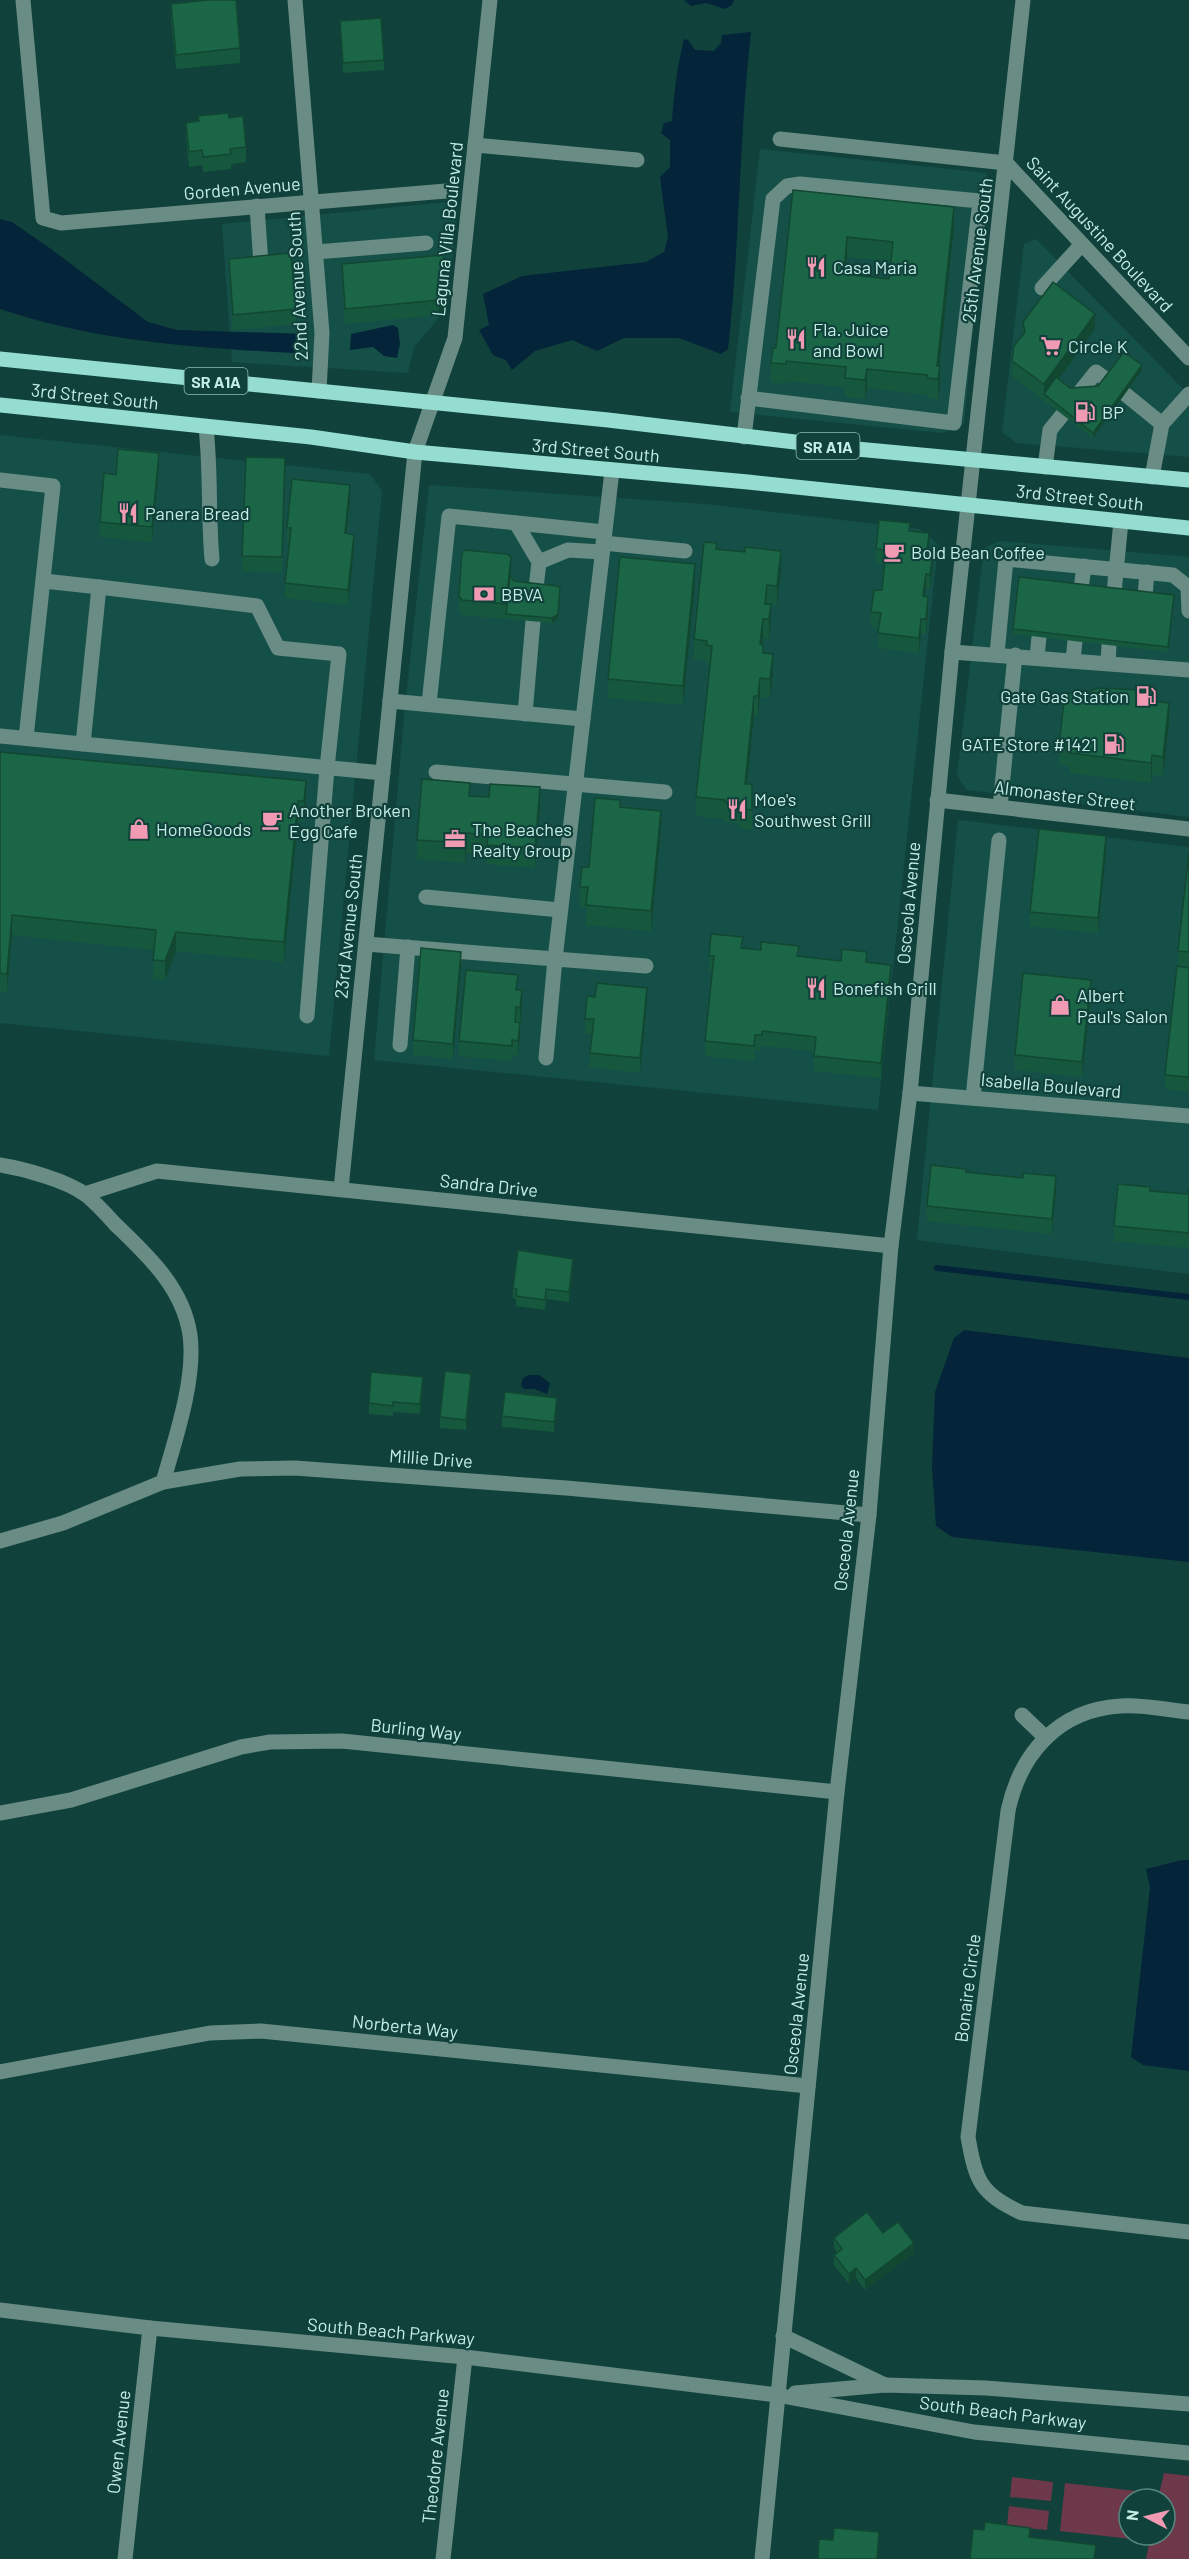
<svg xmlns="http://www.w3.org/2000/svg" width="1189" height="2559" viewBox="0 0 1189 2559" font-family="Barlow,sans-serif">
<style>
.built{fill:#155048}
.green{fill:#6d3849}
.water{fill:#042439}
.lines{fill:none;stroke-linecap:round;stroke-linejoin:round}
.stream{stroke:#042439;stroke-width:6}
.minor{stroke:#698c85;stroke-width:15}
.major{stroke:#94ddd0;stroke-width:15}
.wall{fill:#16583d;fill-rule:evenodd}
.shaded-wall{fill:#124732}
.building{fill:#1a6647;stroke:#124732;stroke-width:1.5;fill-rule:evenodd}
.labels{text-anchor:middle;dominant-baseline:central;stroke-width:4.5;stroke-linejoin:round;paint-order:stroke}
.shield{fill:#10423b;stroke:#8ebab2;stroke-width:1.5}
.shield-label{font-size:16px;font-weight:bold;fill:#c4eee5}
.street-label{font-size:18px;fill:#c4eee5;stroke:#10423b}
.poi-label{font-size:18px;fill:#c4eee5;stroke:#10423b;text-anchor:start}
</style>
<rect width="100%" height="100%" fill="#10423b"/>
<g class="built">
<polygon points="760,149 987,173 964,424 943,433 730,412"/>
<polygon points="458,201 448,307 414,347 408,373 232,362 222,224"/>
<polygon points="1036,239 1189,395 1189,457 1017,443 1002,432 1024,244"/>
<polygon points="0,435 370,474 382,491 329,1056 0,1023"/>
<polygon points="429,485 705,504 920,529 938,544 878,1110 374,1060 404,717"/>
<polygon points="1000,541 1189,557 1189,817 967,790 957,776 984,548"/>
<polygon points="958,820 1189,847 1189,1274 917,1240"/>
</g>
<g class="green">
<polygon points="1164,2473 1189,2476 1189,2559 1146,2559 1151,2535 1165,2535 1165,2499 1158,2499"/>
<polygon points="1012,2477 1053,2482 1051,2501 1010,2497"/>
<polygon points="1065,2483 1145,2492 1144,2499 1129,2499 1129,2535 1141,2535 1140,2540 1060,2531"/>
<polygon points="1009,2506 1049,2511 1047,2530 1007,2526"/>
</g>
<g class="water">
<polygon points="684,0 734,0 732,5 725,9 706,3 691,6"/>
<path d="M751,32C739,137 740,244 728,349L721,354L679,338H624L597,351L572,340L535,351L512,370L506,360L493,355L479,330L489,325L483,294L522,276L646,262L664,252L668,237L660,177L670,167V140L661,133L664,123L672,121C674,93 677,67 684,39L688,40L695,50L714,51L721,43L722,35Z"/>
<path d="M0,219L12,222L51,249L148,322L177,330L308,334L305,347L295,353C195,348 95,341 0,309Z"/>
<polygon points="393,325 398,328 400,344 397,358 384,356 373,347 350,350 351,334"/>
<polygon points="964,1330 1189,1358 1189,1562 952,1537 936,1526 932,1467 935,1392 954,1338"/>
<polygon points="529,1375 539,1375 550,1383 547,1394 534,1389 524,1389 521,1385 523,1378"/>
<polygon points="1182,1860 1189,1860 1189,2071 1143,2065 1131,2057 1150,1888 1146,1869"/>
</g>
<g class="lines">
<polyline class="stream" points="937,1268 1189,1297"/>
<g class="minor">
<polyline points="23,0 43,218 61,223 446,191"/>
<polyline points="295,0 322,333 319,391"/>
<polyline points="780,139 1006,163 1189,358"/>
<polyline points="475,145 637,160"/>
<polyline points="257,206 261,264"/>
<polyline points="316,252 426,243"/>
<polyline points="1042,288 1082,244"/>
<polyline points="1080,392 1096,372 1107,380"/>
<polyline points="1125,394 1162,424"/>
<path d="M206,428C211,471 208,515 212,559"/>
<polyline points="744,437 773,199 787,186 800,184 980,201 954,423 748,398"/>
<polyline points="1045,467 1050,430 1063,414"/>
<polyline points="1152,477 1162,424 1189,394"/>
<polyline points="0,480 53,486 26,738"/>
<polyline points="516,523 539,562 536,588"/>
<polyline points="603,543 685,551"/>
<polyline points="539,562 568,550 602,552"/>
<polyline points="44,581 99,587"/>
<polyline points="1081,589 1084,566"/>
<polyline points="1114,593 1121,521"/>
<polyline points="1145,597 1147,572"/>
<polyline points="952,652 1189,670"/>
<polyline points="997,654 1006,559 1173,575 1188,587 1189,611"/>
<polyline points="1037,657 1039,637"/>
<polyline points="1073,660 1075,641"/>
<polyline points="1108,663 1109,645"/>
<polyline points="390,701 583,719"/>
<polyline points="429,704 449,516 604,532"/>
<polyline points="525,714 533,621"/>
<polyline points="0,736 383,773"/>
<polyline points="83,744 99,587 257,606 278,648 339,654 327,768 307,1016"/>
<polyline points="436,772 665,792"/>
<polyline points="937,800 1189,829"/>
<polyline points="1000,807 1015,655"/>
<polyline points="426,897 560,910"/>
<polyline points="366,944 555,959 612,471"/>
<polyline points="400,1045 408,947"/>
<polyline points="546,1058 555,959 646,966"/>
<polyline points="910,1093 1189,1116"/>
<polyline points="973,1098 999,840"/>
<path d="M0,1165C24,1169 66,1180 86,1195C96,1203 106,1214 115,1224C147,1255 183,1287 190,1335C196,1379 175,1440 163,1482"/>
<polyline points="341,1189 415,452 455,338 490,0"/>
<polyline points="85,1194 157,1171 891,1246"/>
<polyline points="0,1541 63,1523 163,1482 240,1469 295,1468 566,1488 869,1515"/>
<path d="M1189,1712C1167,1710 1142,1704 1120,1706C1058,1710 1020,1754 1008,1811L968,2137C976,2182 980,2193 1022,2213L1189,2232"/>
<polyline points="1022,1715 1046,1738"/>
<polyline points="0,1813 71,1800 241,1747 270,1742 342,1741 837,1792"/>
<polyline points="0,2072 210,2033 261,2031 808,2086"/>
<polyline points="0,2310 150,2328 465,2357 777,2395 974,2432 1189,2453"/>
<polyline points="783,2336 885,2385"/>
<polyline points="795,2393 885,2385 986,2388 1189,2404"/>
<polyline points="125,2559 150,2328"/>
<polyline points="443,2559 465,2357"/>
<polyline points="762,2559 837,1792 869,1515 891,1246 910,1093 952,652 1023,0"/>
</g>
<g class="major">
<polyline points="0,359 608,420 846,448 1189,480"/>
<polyline points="0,405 311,437 415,452 748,482 1189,528"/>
</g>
</g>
<g class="wall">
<polygon points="171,4 240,48 240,63 176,69 171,19"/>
<polygon points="340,21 384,60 384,70 343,73"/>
<polygon points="198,116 229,118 246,147 246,162 231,164 231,169 203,172 202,165 189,167 186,138 186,123 198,121"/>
<path d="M793,190L954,227L939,366L940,386L938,399L927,398V395L867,388L865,399L845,397V387L786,381V384L771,382V363L776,348ZM847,257L891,261L889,279L845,274Z"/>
<polygon points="229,259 296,309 296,324 233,330 229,274"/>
<polygon points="342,264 446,291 446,306 439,315 345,324 342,279"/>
<polygon points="1023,322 1095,329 1059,379 1070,388 1098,386 1142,370 1093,438 1012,376 1012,361 1023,333"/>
<polygon points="285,458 282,572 242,571 242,556"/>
<polygon points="159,468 152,542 100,537 100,522 116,475"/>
<polygon points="350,500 347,534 354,549 348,605 285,598 285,583 289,543 287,543 287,528"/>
<polygon points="910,531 929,548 929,552 933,567 930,589 926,589 925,597 928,612 926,634 921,634 919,653 878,648 879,628 871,627 871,612 882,590 884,565 876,564 876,549"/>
<polygon points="717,549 781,570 777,605 771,605 771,624 769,639 763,638 762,645 763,653 773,674 770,698 760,697 758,716 754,715 747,784 752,784 752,830 738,828 738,823 725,822 725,819 696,816 696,797 710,665 706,665 706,660 694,659 694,639"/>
<polygon points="511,572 511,577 514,581 558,619 552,623 462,615 459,611 459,596"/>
<polygon points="695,584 683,705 608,698 608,679"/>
<polygon points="1174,600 1168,652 1013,634 1013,629"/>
<polygon points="1169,723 1163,776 1152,775 1151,783 1070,773 1070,766 1059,765 1059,745"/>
<polygon points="0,752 306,801 304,821 298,820 284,962 176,951 165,980 153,979 154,950 12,935 7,993 0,992"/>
<polygon points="470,796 540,807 535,868 487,864 487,855 466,853 465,863 417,859 417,840"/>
<polygon points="620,807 661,830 651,931 586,925 586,907 580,906 580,887 589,867"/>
<polygon points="1106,851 1098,933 1030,926 1030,912"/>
<polygon points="1189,852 1189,967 1178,966 1178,951"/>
<polygon points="743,948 799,956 841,961 867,962 891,979 881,1078 814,1071 814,1051 762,1046 762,1050 755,1050 754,1061 705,1056 705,1041 712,971 709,970 709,956"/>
<polygon points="461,966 453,1059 413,1055 413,1040"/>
<polygon points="1189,968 1189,1092 1165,1089 1165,1075"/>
<polygon points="518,990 522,1005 518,1056 512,1055 512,1061 459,1056 459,1041"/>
<polygon points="1091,995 1082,1077 1015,1070 1015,1055"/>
<polygon points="647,1003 640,1073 590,1067 590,1053 592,1034 585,1034 585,1019"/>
<polygon points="966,1172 1056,1191 1052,1234 927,1221 927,1206"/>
<polygon points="1189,1190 1189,1248 1114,1241 1114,1226 1150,1191 1188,1194"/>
<polygon points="573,1270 569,1302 546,1299 545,1310 516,1306 516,1299 513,1298 513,1288"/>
<polygon points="471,1384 466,1430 440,1428 440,1417"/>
<polygon points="423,1387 420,1414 393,1412 393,1416 369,1414 369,1403"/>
<polygon points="557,1408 554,1432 502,1427 502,1416"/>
<polygon points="883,2233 914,2253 865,2290 856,2278 849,2284 834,2265 834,2255 837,2252 834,2248 834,2238"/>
</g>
<g class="shaded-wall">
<polygon points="954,207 954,227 938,379 937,366"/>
<polygon points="847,237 847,257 844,294 844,274"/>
<polygon points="446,291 446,306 439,315 439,300"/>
<polygon points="1095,314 1095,329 1046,396 1044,394 1044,384"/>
<polygon points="1142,365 1142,370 1093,438 1093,433"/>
<polygon points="940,366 940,386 938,399 938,379"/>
<polygon points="867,369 867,388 865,399 865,380"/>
<polygon points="159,453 159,468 152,542 152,527"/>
<polygon points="350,485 350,500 345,548 345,533"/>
<polygon points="929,533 929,548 927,567 927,552"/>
<polygon points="354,535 354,549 348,605 348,590"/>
<polygon points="781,551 781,570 777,605 777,586"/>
<polygon points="933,552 933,567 930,589 930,575"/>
<polygon points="511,557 511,572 506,614 506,604"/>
<polygon points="695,564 695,584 683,705 683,686"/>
<polygon points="926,574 926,589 923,611 923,596"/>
<polygon points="560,593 558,619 552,623 552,618"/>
<polygon points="928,597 928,612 926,634 926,619"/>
<polygon points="771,604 771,624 769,639 769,619"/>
<polygon points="763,619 763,638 760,664 760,644"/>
<polygon points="921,619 921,634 919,653 919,638"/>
<polygon points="773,654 773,674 770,698 770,679"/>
<polygon points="760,678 760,697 758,716 758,696"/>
<polygon points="754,696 754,715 745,803 745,784"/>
<polygon points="1169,703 1169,723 1163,776 1163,757"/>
<polygon points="1152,755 1152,775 1151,783 1151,763"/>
<polygon points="306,781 306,801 304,821 304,801"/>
<polygon points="540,787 540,807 535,868 535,848"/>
<polygon points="298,801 298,820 284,962 284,942"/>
<polygon points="661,811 661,830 651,931 651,911"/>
<polygon points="466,833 466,853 465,863 465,843"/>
<polygon points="1106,836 1106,851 1098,933 1098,918"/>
<polygon points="12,915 12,935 7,993 7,974"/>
<polygon points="176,932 176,951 165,980 165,961"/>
<polygon points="461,952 461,966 453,1059 453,1044"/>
<polygon points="891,965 891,979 881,1078 881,1063"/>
<polygon points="1091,980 1091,995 1082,1077 1082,1062"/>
<polygon points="647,988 647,1003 640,1073 640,1058"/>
<polygon points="522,990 522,1005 520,1023 520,1008"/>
<polygon points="520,1023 520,1038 518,1056 518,1041"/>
<polygon points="1056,1176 1056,1191 1052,1234 1052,1219"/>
<polygon points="573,1259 573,1270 569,1302 569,1292"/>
<polygon points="471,1374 471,1384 466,1430 466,1420"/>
<polygon points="423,1377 423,1387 420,1414 420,1404"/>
<polygon points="557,1398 557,1408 554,1432 554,1422"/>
<polygon points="914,2243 914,2253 865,2290 865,2280"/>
<polygon points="856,2268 856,2278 849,2284 849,2274"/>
<polygon points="879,2532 879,2547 878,2559 877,2559"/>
</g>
<g class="building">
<polygon points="208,0 236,0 240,48 176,55 171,4"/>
<polygon points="381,18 384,60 343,63 340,21"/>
<polygon points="228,113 229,118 243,116 246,147 230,149 231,154 203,157 202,150 189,152 186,123 199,121 198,116"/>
<path d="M793,190L954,207L937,366H940L938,379L927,378V375L867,369L865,380L845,378L846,367L786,361V364L771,363L773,348H776ZM847,237L893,242L889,279L844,274Z"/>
<polygon points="291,253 296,309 233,315 229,259"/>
<polygon points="443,255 446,291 439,300 345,309 342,264"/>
<polygon points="1053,282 1095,314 1044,384 1012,361 1014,346 1025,332 1023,322"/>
<polygon points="1124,352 1142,365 1093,433 1044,394 1056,377 1070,388 1098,386"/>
<polygon points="118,449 159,453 152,527 100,522 104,473 116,475"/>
<polygon points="246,457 285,458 282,557 242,556"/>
<polygon points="292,479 350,485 345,533 354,535 348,590 285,583 291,528 287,528"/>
<polygon points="879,520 910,523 909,531 929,533 927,552 933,552 930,575 926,574 923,596 928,597 926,619 921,619 919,638 878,633 881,613 871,612 874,590 882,590 886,550 876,549"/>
<polygon points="704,542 717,543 716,549 745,552 745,547 781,551 777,586 767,585 765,604 771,604 769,619 763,619 760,644 763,645 763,653 773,654 770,679 760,678 758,696 754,696 745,784 752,784 752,810 738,809 738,804 725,802 725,800 696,797 712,646 706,645 707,641 694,639"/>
<polygon points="465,550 507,554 511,557 506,604 462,600 459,596 462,553"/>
<polygon points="620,557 695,564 683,686 608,679"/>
<polygon points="510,576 514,581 557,586 560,588 558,614 552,618 506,614"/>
<polygon points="1019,577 1174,595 1168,647 1013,629"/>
<polygon points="1098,688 1139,690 1150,701 1169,703 1163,757 1152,755 1151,763 1070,753 1071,746 1059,745 1065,693 1083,694"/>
<polygon points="0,752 306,781 304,801 298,801 284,942 176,932 165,961 153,960 156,930 12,915 7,974 0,973"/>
<polygon points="422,779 470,783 469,796 489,797 490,784 540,787 535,848 487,845 488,835 466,833 465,843 417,840"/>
<polygon points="595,798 620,800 620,807 661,811 651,911 586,905 588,887 580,887 582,867 589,867"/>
<polygon points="1039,829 1106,836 1098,918 1030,912"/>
<polygon points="1189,852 1189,952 1178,951"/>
<polygon points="711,934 743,937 741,948 761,950 761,942 799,946 797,956 841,961 842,949 867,952 866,962 891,965 881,1063 814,1056 816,1037 762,1031 762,1035 755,1035 754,1046 705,1041 714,956 709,956"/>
<polygon points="421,948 461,952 453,1044 413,1040"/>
<polygon points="1177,966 1189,968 1189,1077 1165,1075"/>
<polygon points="466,970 518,975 516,990 522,990 520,1008 516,1007 515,1022 520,1023 518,1041 512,1040 512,1046 459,1041"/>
<polygon points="1023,973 1091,980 1082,1062 1015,1055"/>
<polygon points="597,983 647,988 640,1058 590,1053 594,1019 585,1019 587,996 595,997"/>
<polygon points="931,1165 966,1169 966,1172 1023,1178 1023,1173 1056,1176 1052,1219 927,1206"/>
<polygon points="1118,1184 1150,1187 1150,1191 1188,1194 1188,1190 1189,1190 1189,1233 1114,1226"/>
<polygon points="518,1250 573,1259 569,1292 546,1289 545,1300 516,1296 517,1289 513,1288"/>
<polygon points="445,1371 471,1374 466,1420 440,1417"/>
<polygon points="371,1372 423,1377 420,1404 393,1402 393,1406 369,1403"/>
<polygon points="505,1392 557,1398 554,1422 502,1416"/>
<polygon points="867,2212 883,2233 898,2222 914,2243 865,2280 856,2268 849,2274 834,2255 842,2249 834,2238"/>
<polygon points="985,2522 1030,2528 1029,2537 1096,2545 1094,2559 970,2559 973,2529 984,2530"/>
<polygon points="834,2528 879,2532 877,2559 818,2559 819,2539 833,2540"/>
</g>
<defs>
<g id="restaurant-bare" transform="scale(1.62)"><path d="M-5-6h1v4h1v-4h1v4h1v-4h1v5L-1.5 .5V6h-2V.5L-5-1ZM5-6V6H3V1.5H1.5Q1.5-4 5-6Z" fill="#f19ab3" stroke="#10423b" stroke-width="2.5" paint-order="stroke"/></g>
<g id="supermarket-bare" transform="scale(1.62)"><path d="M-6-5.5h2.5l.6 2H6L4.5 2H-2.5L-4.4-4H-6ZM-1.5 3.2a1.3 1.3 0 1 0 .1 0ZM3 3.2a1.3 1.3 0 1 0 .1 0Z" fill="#f19ab3" stroke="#10423b" stroke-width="2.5" paint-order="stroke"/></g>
<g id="fuel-bare" transform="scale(1.62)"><path d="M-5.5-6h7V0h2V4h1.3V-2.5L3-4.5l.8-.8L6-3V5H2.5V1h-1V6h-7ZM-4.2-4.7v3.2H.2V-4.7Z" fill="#f19ab3" stroke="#10423b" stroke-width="2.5" paint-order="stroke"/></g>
<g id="cafe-bare" transform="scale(1.62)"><path d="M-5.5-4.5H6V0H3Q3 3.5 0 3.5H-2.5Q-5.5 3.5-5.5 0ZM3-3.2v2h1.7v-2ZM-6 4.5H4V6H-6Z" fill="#f19ab3" stroke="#10423b" stroke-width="2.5" paint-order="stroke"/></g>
<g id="bank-bare" transform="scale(1.62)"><path d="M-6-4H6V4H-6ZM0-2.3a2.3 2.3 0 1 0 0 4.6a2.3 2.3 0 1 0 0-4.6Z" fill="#f19ab3" stroke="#10423b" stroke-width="2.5" paint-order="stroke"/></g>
<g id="shop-bare" transform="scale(1.62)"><path d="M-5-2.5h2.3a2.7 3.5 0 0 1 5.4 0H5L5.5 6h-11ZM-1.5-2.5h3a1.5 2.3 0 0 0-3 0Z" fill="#f19ab3" stroke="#10423b" stroke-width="2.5" paint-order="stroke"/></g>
<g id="office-bare" transform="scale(1.62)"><path d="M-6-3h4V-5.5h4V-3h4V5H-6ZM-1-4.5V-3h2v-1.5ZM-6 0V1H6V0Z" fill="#f19ab3" stroke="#10423b" stroke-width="2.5" paint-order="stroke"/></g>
</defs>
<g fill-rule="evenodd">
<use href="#restaurant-bare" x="816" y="267"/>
<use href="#restaurant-bare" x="796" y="339"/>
<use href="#supermarket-bare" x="1051" y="346"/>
<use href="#fuel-bare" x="1085" y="412"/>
<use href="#restaurant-bare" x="128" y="513"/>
<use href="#cafe-bare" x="894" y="552"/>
<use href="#bank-bare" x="484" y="594"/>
<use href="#fuel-bare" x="1146" y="696"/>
<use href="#fuel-bare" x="1114" y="744"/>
<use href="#restaurant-bare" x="737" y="809"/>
<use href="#cafe-bare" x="272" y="820"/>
<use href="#shop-bare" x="139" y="829"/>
<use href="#office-bare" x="455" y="839"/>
<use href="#restaurant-bare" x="816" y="988"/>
<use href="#shop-bare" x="1060" y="1005"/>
</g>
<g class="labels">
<g class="shield">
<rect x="184.5" y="368" width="63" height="26" rx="4.5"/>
<rect x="796.5" y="433" width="63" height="26" rx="4.5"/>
</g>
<g class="shield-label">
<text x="216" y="381">SR A1A</text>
<text x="828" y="446">SR A1A</text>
</g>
<g class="street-label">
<text transform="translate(242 188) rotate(-5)">Gorden Avenue</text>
<text transform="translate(447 229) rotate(-84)">Laguna Villa Boulevard</text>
<text transform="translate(1100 234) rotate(47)">Saint Augustine Boulevard</text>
<text transform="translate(977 250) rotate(-83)">25th Avenue South</text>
<text transform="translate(297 286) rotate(-93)">22nd Avenue South</text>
<text transform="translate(95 396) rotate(6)">3rd Street South</text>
<text transform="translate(596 450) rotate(5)">3rd Street South</text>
<text transform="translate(1080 497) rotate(6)">3rd Street South</text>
<text transform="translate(1065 795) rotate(7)">Almonaster Street</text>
<text transform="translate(908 903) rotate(-85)">Osceola Avenue</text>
<text transform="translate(348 926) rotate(-84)">23rd Avenue South</text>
<text transform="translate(1051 1085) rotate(5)">Isabella Boulevard</text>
<text transform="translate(489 1185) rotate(6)">Sandra Drive</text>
<text transform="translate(431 1458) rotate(4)">Millie Drive</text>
<text transform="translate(846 1530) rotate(-84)">Osceola Avenue</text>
<text transform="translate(416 1729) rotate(6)">Burling Way</text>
<text transform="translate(967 1988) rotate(-83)">Bonaire Circle</text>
<text transform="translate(796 2014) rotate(-84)">Osceola Avenue</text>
<text transform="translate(405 2026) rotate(6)">Norberta Way</text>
<text transform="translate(391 2331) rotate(5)">South Beach Parkway</text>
<text transform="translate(1003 2412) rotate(7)">South Beach Parkway</text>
<text transform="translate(118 2442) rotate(-84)">Owen Avenue</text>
<text transform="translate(435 2456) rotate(-84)">Theodore Avenue</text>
</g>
<g class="poi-label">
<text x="833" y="267">Casa Maria</text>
<text x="813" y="329">Fla. Juice<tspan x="813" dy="21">and Bowl</tspan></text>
<text x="1068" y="346">Circle K</text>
<text x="1102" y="412">BP</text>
<text x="145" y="513">Panera Bread</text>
<text x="911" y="552">Bold Bean Coffee</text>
<text x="501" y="594">BBVA</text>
<text x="1129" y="696" text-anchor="end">Gate Gas Station</text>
<text x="1097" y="744" text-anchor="end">GATE Store #1421</text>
<text x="754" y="799">Moe's<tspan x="754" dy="21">Southwest Grill</tspan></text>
<text x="289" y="810">Another Broken<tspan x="289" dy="21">Egg Cafe</tspan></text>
<text x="156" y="829">HomeGoods</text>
<text x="472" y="829">The Beaches<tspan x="472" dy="21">Realty Group</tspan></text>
<text x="833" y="988">Bonefish Grill</text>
<text x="1077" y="995">Albert<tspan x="1077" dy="21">Paul's Salon</tspan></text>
</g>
</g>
<g transform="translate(1147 2517) rotate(277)"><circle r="28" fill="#10423b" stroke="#58877f" stroke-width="1.5"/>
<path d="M0-4.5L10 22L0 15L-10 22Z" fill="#f19ab3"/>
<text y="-9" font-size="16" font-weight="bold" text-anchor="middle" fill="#c4eee5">N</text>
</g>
</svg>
